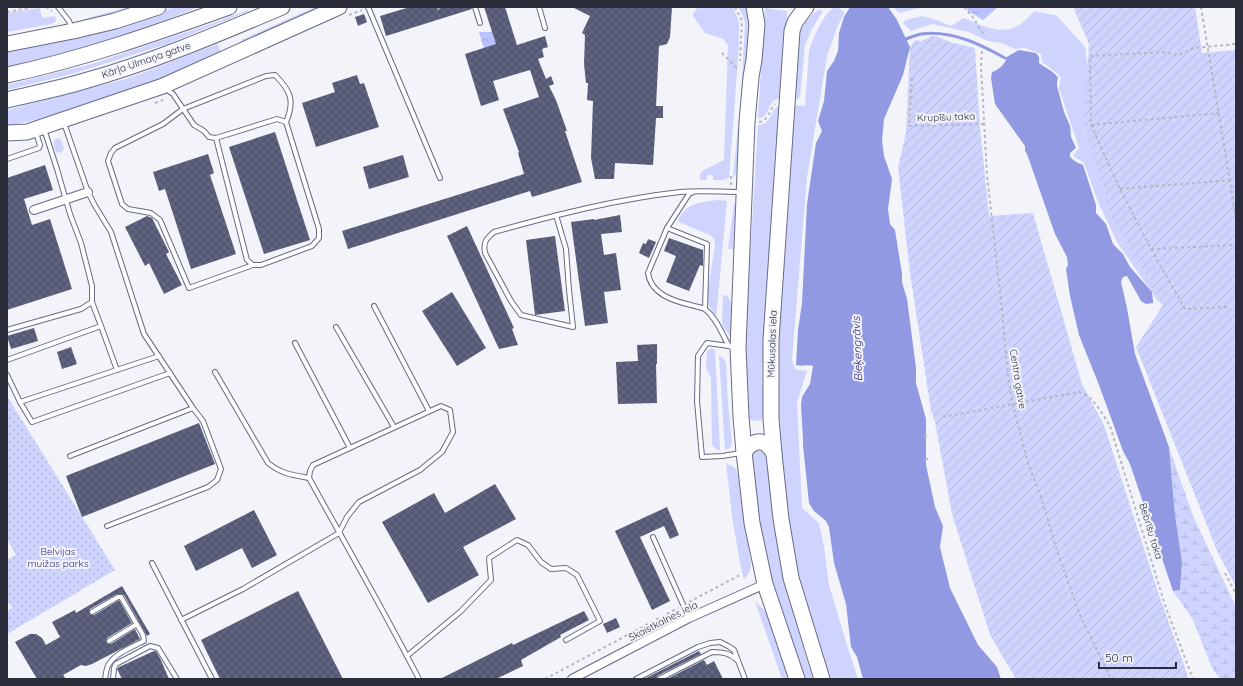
<svg xmlns="http://www.w3.org/2000/svg" width="1243" height="686" viewBox="0 0 1243 686" font-family="Quicksand,sans-serif">
<style>
.grass{fill:#ced4fd}
.forest{fill:url(#forest-crowns)}
.wetland{fill:url(#wetland-marsh)}
.park{fill:url(#park-dots)}
.garden{fill:url(#garden-furrows)}
.water{fill:#9199e3}
.lines{fill:none;stroke-linecap:round;stroke-linejoin:round}
.stream{stroke:#9199e3;stroke-width:3}
.building{fill:url(#building-cross-hatch)}
.lane-casing{stroke:#666a87;stroke-width:6}
.street-casing{stroke:#666a87;stroke-width:10}
.highway-casing{stroke:#666a87;stroke-width:17}
.path{stroke:#b6b8c0;stroke-width:2;stroke-dasharray:3 3;stroke-linecap:butt}
.lane{stroke:#fff;stroke-width:4}
.street{stroke:#fff;stroke-width:8}
.highway{stroke:#fff;stroke-width:15}
.labels{text-anchor:middle;dominant-baseline:central;stroke-width:4;stroke-linejoin:round;paint-order:stroke}
.street-label{font-size:10px;fill:#2b2d3a;stroke:#f2f4fa}
.park-label{font-size:10px;fill:#302c81;stroke:#f2f4fa}
.water-label{font-size:11px;font-style:italic;fill:#21156b;stroke:#f2f4fa}
</style>
<defs>
<pattern id="forest-crowns" width="20" height="18" patternUnits="userSpaceOnUse"><rect width="20" height="18" fill="#b9c1fe"/><path d="M2 6a3 3 0 1 1 6 0M12 15a3 3 0 1 1 6 0" fill="none" stroke="#9fa6da"/></pattern>
<pattern id="wetland-marsh" width="20" height="14" patternUnits="userSpaceOnUse"><rect width="20" height="14" fill="#ced4fd"/><path d="M1 5h8M5 5V1M11 12h8M15 12V8" fill="none" stroke="#b1b6da"/></pattern>
<pattern id="park-dots" width="8" height="8" patternUnits="userSpaceOnUse"><rect width="8" height="8" fill="#ced4fd"/><path d="M2 2h.1M6 6h.1" fill="none" stroke="#b1b6da" stroke-width="1.8" stroke-linecap="round"/></pattern>
<pattern id="garden-furrows" width="10" height="10" patternUnits="userSpaceOnUse"><rect width="10" height="10" fill="#ced4fd"/><path d="M-1 1l2-2M0 10L10 0M9 11l2-2" fill="none" stroke="#b1b6da"/></pattern>
<pattern id="building-cross-hatch" width="8" height="8" patternUnits="userSpaceOnUse"><rect width="8" height="8" fill="#555975"/><path d="M0 0l8 8M0 8l8-8" fill="none" stroke="#6a6e85"/></pattern>
</defs>
<rect width="100%" height="100%" fill="#f2f4fa"/>
<g class="grass">
<polygon points="128,7 137,7 99,18 83,20 88,18"/>
<path d="M175,7H198C136,34 72,51 7,67V50L157,13Z"/>
<polygon points="315,7 325,7 242,44 241,40"/>
<path d="M698,7H733L739,22V45L729,178L723,180H713V175H707V180H700C699,175 700,173 704,170L724,160L728,45L723,39L705,33L693,16V14Z"/>
<polygon points="738,7 747,7 750,17 742,117 740,117 745,23 743,16"/>
<path d="M835,7H838L845,13L838,25L827,56L807,177L792,360L795,369L807,371L797,402L802,508L819,523L824,547L829,585L847,645L858,679H827L794,561L783,491L779,437L776,346L792,105L805,106L809,52C812,40 824,12 835,7Z"/>
<polygon points="893,7 923,7 899,13"/>
<polygon points="40,8 42,18 55,16 56,21 51,24 7,32 7,13"/>
<path d="M765,8L787,11L782,99H776L773,101C768,107 767,119 758,118Z"/>
<polygon points="821,9 822,12 811,31 805,45 800,97 795,100 800,33 805,22 815,12"/>
<polygon points="248,10 249,11 167,44 75,73 7,90 7,85 92,64 216,22"/>
<path d="M1035,11L1048,14L1056,15L1085,47L1098,146L1170,312L1158,301L1117,242L1098,202L1084,163L1073,156L1079,148L1059,88L1061,78L1058,74L1042,62L1041,54L1025,48L1015,49L1001,43L988,41L969,32L932,24L911,31L903,23L905,20L922,16L936,20L951,26L964,18C980,25 1004,37 1021,24C1026,20 1030,15 1035,11Z"/>
<polygon points="218,44 221,53 174,74 138,88 48,117 7,126 7,110 126,79"/>
<path d="M781,105L771,221L764,337L762,376L765,414L763,419L758,421L751,420L747,416L745,340L758,125C774,124 769,108 781,105Z"/>
<polygon points="741,123 736,173 733,178 738,127"/>
<path d="M58,138L61,140L64,149L61,153L56,152C54,146 51,140 58,138Z"/>
<path d="M719,200L727,201L716,318L709,306L707,297L715,245L714,239L710,235L679,222L678,220C687,202 701,202 719,200Z"/>
<polygon points="734,203 737,205 735,249 728,249"/>
<path d="M723,295L728,296C734,307 731,323 730,336L722,325Z"/>
<polygon points="712,348 715,351 720,450 718,450 712,445 711,378 706,368 707,351"/>
<polygon points="719,355 723,358 726,363 728,403 732,443 730,448 725,450"/>
<path d="M757,451H763L768,456C769,471 769,485 771,499C779,561 794,620 813,679H802L771,582L758,521L750,458L753,453Z"/>
<polygon points="726,463 735,468 738,475 751,565 749,573 744,579 742,573 733,523"/>
<polygon points="755,601 765,611 768,617 788,679 782,679"/>
</g>
<g class="forest">
<polygon points="968,7 998,7 983,20 967,10"/>
<polygon points="479,32 492,32 505,70 491,74"/>
</g>
<polygon class="wetland" points="1169,447 1193,516 1236,607 1236,679 1220,679 1212,668 1193,620 1173,591 1180,590 1182,562 1175,515"/>
<polygon class="park" points="7,396 115,570 7,634 7,612 12,608 7,600 7,560 16,555 7,539"/>
<g class="garden">
<polygon points="1073,7 1195,7 1202,53 1236,50 1236,587 1218,553 1136,347 1163,305 1111,217 1084,121 1089,44"/>
<polygon points="932,36 936,36 950,42 975,48 980,128 989,216 1033,213 1082,384 1104,425 1159,595 1189,679 1016,679 990,635 952,514 935,422 931,411 910,273 898,167 906,132 910,47 915,40 921,41"/>
</g>
<g class="water">
<path d="M850,7H888L897,20L910,47L903,75L884,119L882,141L884,156L892,179L888,209L890,224L895,230L902,274V282L907,299L916,368V383L926,419V465L935,507L943,526L940,547L950,588L978,645L997,667L1001,679H863L857,657L851,647L846,604L834,563L829,527L826,521L814,511L809,503L803,445V439L801,405L802,397L810,384L813,366C807,364 802,367 796,365L798,330L802,303L807,204L816,143L822,131L818,121L824,101L827,71L834,61L838,51L839,33L844,17Z"/>
<path d="M1019,50L1036,53L1039,57V63C1045,68 1054,71 1058,78L1057,82V86L1064,112L1070,126L1071,137L1076,148L1070,153V157L1076,162L1083,165L1096,205V213L1106,224L1113,244L1123,254L1130,267L1152,292L1153,301V303L1146,304L1141,301L1127,276L1123,277L1121,282L1127,308L1135,354L1169,447L1175,515L1182,562L1180,590L1173,591L1130,464L1123,451L1099,385L1079,335L1070,296L1066,269L1068,265L1067,257L1055,234L1027,154L1025,151V146L995,104L991,78L992,72C998,70 1003,66 1006,60L1005,58Z"/>
</g>
<g class="lines">
<path class="stream" d="M906,39C911,37 916,35 921,34C951,30 980,44 1005,58"/>
</g>
<g class="building">
<polygon points="410,7 471,7 472,9 386,36 380,16"/>
<polygon points="484,7 505,7 517,45 545,36 548,47 542,49 544,57 538,59 546,79 551,76 554,84 549,86 556,100 567,131 565,131 582,182 532,197 530,191 348,249 342,231 524,174 518,153 519,152 503,109 539,97 530,70 493,81 499,100 481,106 465,54 496,44"/>
<polygon points="572,7 672,7 670,37 667,44 659,46 656,106 663,106 663,118 656,118 653,165 615,163 614,179 595,179 591,158 593,101 587,100 588,83 586,83 584,64 585,35 582,33 590,16"/>
<polygon points="364,14 367,22 358,26 355,17"/>
<polygon points="357,75 360,84 364,83 379,127 316,147 302,103 335,92 332,83"/>
<polygon points="275,132 310,240 264,254 229,147"/>
<polygon points="208,154 214,173 210,175 236,254 191,269 165,189 159,191 153,172"/>
<polygon points="403,155 409,177 369,189 363,167"/>
<polygon points="45,165 53,190 24,199 32,225 50,219 72,289 7,310 7,178"/>
<polygon points="620,215 622,232 601,234 604,255 616,253 621,290 604,292 608,323 585,326 571,222 594,219 594,220"/>
<polygon points="147,216 152,218 169,252 166,254 182,285 164,294 149,263 145,266 125,227"/>
<polygon points="467,226 514,328 512,329 518,345 499,349 447,236"/>
<polygon points="555,236 565,311 535,315 526,240"/>
<polygon points="669,238 703,250 703,266 700,265 689,291 666,282 676,256 664,251"/>
<polygon points="648,239 656,242 649,258 639,253 643,243 646,244"/>
<polygon points="452,292 486,348 457,366 422,311"/>
<polygon points="34,328 38,341 11,349 7,336"/>
<polygon points="657,344 657,364 656,364 657,403 618,404 616,362 638,361 637,345"/>
<polygon points="71,347 77,364 62,369 57,352"/>
<polygon points="199,423 215,464 82,517 66,476"/>
<polygon points="495,484 516,519 463,547 479,575 428,603 382,522 434,493 445,513"/>
<polygon points="667,507 679,535 670,539 664,526 640,537 670,601 652,610 615,531"/>
<polygon points="254,510 277,555 252,568 242,548 196,571 184,546"/>
<polygon points="122,586 150,634 147,636 124,595 121,594 117,594 90,609 89,613 91,615 94,615 119,600 132,623 107,638 106,642 108,644 111,644 135,629 140,639 92,664 86,666 81,665 63,675 66,679 37,679 15,642 30,634 36,634 42,638 46,645 60,637 52,622 75,610 76,613"/>
<polygon points="298,591 343,679 220,679 201,640"/>
<polygon points="584,611 589,620 560,635 561,637 521,660 523,666 496,679 440,679 512,643 513,645"/>
<polygon points="616,618 620,627 607,633 603,624"/>
<polygon points="154,651 156,651 160,658 169,679 122,679 117,669 119,667"/>
<polygon points="699,651 701,654 657,676 656,679 644,679"/>
<polygon points="704,660 707,665 714,661 723,679 667,679"/>
</g>
<g class="lines">
<g class="lane-casing">
<g id="lane">
<polyline points="58,7 69,21 72,29"/>
<polyline points="368,7 440,178"/>
<polyline points="475,7 480,23"/>
<polyline points="539,7 545,28"/>
<polyline points="165,88 173,94 194,125 204,131 209,137 216,138 277,119 286,122 319,229 319,238 312,246 261,265 253,265 247,260 216,138"/>
<polyline points="64,123 88,192 94,204 111,232 144,334 193,408 203,421 221,469 217,480 208,487 107,526"/>
<polyline points="7,159 39,148 40,145 36,133"/>
<path d="M693,192L689,194L667,228L648,273C651,294 673,301 691,305C696,307 703,307 706,310C717,319 722,334 729,346L735,348"/>
<path d="M556,215L566,249L569,290L573,327L521,315L511,301L485,253C483,242 486,239 494,232C555,215 617,199 680,192C700,190 721,192 741,192"/>
<polyline points="667,228 707,244 705,309"/>
<path d="M253,265L189,288L160,220L151,213L128,209L122,204L108,161L111,153L115,148L163,124L183,109L266,76L275,75C291,91 295,101 286,122"/>
<polyline points="374,306 429,411"/>
<polyline points="101,326 117,370"/>
<polyline points="336,327 394,427"/>
<polyline points="7,330 81,309 92,302 92,286 81,243 70,214 57,169 44,129"/>
<polyline points="295,343 350,448"/>
<polyline points="729,346 707,343 698,356 697,401 702,457 722,456 741,453"/>
<polyline points="7,360 101,326 92,302"/>
<path d="M215,372L268,463C282,474 292,475 309,478"/>
<polyline points="7,375 20,402 32,422 170,373"/>
<polyline points="20,402 159,356"/>
<polyline points="70,456 193,408"/>
<polyline points="653,537 689,618"/>
<polyline points="152,563 212,679"/>
<path d="M92,612L118,597H121L143,635L144,641C132,647 116,653 109,664C106,668 106,674 105,679"/>
<path d="M181,620L243,589L339,533L347,517L359,502L420,470L442,452L453,432L450,410L441,406L313,465L310,471L309,478C346,545 384,611 419,679"/>
<polyline points="109,641 137,624"/>
<polyline points="407,656 460,612 491,580 489,558 517,540 528,545 541,562 551,569 566,568 577,575 600,621 566,640"/>
<polyline points="113,679 114,668 116,664 150,646 158,648 177,679"/>
<polyline points="636,679 698,647 710,643 720,642 728,646 734,650 745,679"/>
<path d="M659,679L712,652C723,652 730,653 738,661"/>
</g>
</g>
<g class="street-casing">
<g id="street">
<polyline points="34,210 88,192"/>
<polyline points="572,679 689,618 765,584"/>
</g>
</g>
<g class="highway-casing">
<g id="highway">
<polyline points="754,7 757,24 754,60 751,77 747,122 738,348 741,417 744,452 752,523 765,584 797,679"/>
<polyline points="806,7 795,22 792,31 771,340 771,419 774,454 781,519 791,578 822,679"/>
<polyline points="7,44 73,31 115,21 158,7"/>
<path d="M7,75C83,59 156,33 229,7"/>
<path d="M7,100C32,94 57,89 81,82C150,63 216,35 282,7"/>
<polyline points="7,133 27,132 163,86 339,7"/>
<path d="M744,452C754,439 765,437 774,454"/>
</g>
</g>
<g class="path">
<polyline points="46,7 52,11"/>
<polyline points="438,7 439,11"/>
<polyline points="735,7 742,21 740,61"/>
<polyline points="964,7 972,16 984,35"/>
<polyline points="1201,7 1236,218"/>
<polyline points="7,12 34,7"/>
<polyline points="349,15 362,10"/>
<polyline points="982,51 981,66 987,175 1002,310 1008,375 1013,405 1028,463 1041,497 1057,551 1080,615 1111,679"/>
<polyline points="722,53 739,70"/>
<polyline points="912,78 909,126 984,124"/>
<polyline points="155,103 163,100"/>
<path d="M759,122C769,120 769,111 775,104"/>
<polyline points="1091,125 1219,113"/>
<polyline points="731,185 731,173"/>
<polyline points="1120,189 1230,180"/>
<polyline points="1151,249 1236,245"/>
<polyline points="1227,307 1185,309 1151,249 1120,189 1091,125 1090,56 1163,52 1178,55 1194,48 1236,44"/>
<path d="M943,417L1079,392C1094,396 1102,414 1110,426L1165,605L1193,679"/>
<polyline points="924,436 927,435"/>
<polyline points="925,459 928,459"/>
<polyline points="1225,573 1236,594"/>
<polyline points="689,602 740,575"/>
<polyline points="545,679 678,608"/>
</g>
<use href="#lane" class="lane"/>
<use href="#street" class="street"/>
<use href="#highway" class="highway"/>
</g>
<g class="labels">
<g class="street-label">
<text transform="translate(146 60) rotate(-19)">Kārļa Ulmaņa gatve</text>
<text transform="translate(946 117) rotate(-2)">Krupīšu taka</text>
<text transform="translate(772 344) rotate(-88)">Mūkusalas iela</text>
<text transform="translate(1018 379) rotate(81)">Centra gatve</text>
<text transform="translate(1151 531) rotate(73)">Bebrīšu taka</text>
<text transform="translate(663 621) rotate(-27)">Skaistkalnes iela</text>
</g>
<g class="park-label">
<text x="58" y="551">Belvijas<tspan x="58" dy="12">muižas parks</tspan></text>
</g>
<g class="water-label">
<text transform="translate(857 349) rotate(-92)">Bieķengrāvis</text>
</g>
</g>
<rect width="1243" height="686" fill="none" stroke="#2b2d3a" stroke-width="16"/>
<path d="M1099 662v6h77v-6" fill="none" stroke="#2b2d3a" stroke-width="2"/>
<text x="1105" y="662" font-size="12" fill="#2b2d3a" stroke="#f2f4fa" stroke-width="3" paint-order="stroke">50 m</text>
</svg>
